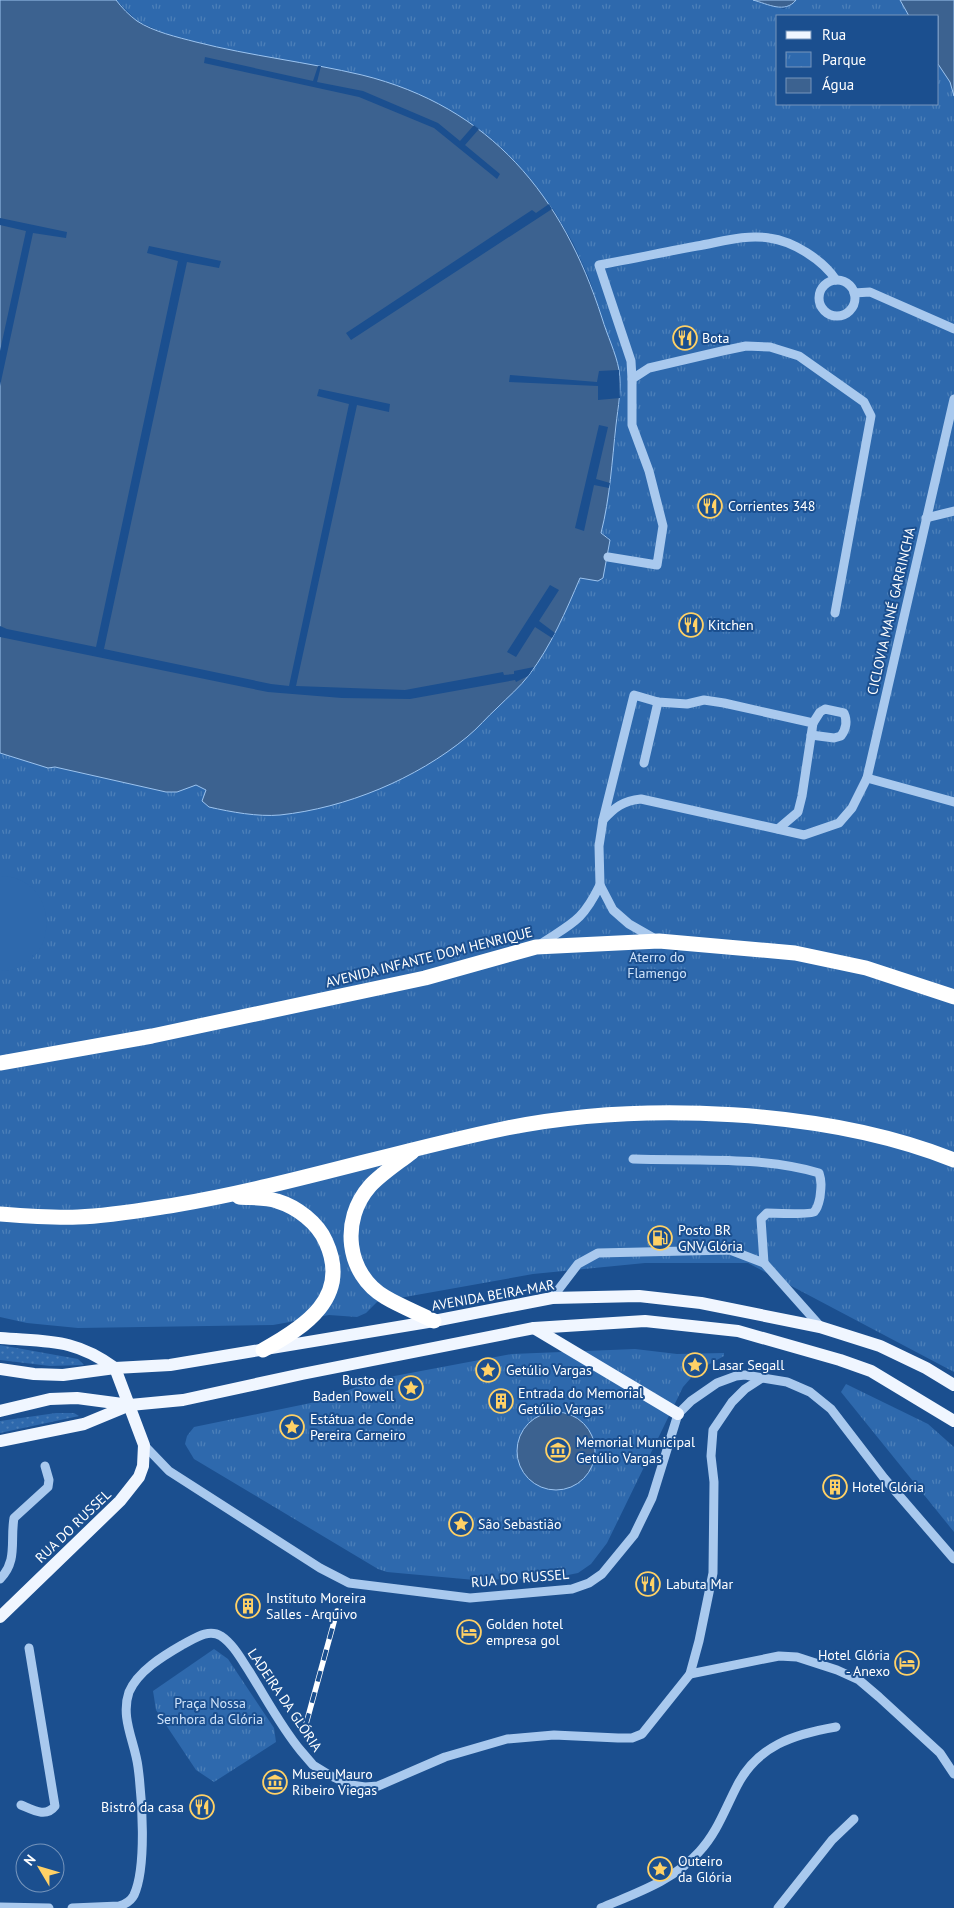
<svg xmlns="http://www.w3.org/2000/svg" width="954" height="1908" viewBox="0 0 954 1908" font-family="'PT Sans',sans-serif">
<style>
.grass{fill:url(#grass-dots)}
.park{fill:url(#park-tufts)}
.pitch{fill:#2e69ad}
.water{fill:#3c6290;stroke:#9cc4f0}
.pier{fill:#1b4f8f}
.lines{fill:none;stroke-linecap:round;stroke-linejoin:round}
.minor{stroke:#a9c9ee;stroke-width:9}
.major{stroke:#f0f6ff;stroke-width:12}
.highway{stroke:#fff;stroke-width:15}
.rail-casing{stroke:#fff;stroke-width:5.5}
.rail{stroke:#1b4f8f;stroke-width:4;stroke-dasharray:11;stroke-linecap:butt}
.labels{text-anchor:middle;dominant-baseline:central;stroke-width:4;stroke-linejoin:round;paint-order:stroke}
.poi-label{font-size:14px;fill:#fff;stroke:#1b4f8f;text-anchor:start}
.street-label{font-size:14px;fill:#fff;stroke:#1b4f8f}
.park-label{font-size:14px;fill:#cfe3fa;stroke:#1b4f8f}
</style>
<defs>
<pattern id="grass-dots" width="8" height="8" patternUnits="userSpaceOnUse" patternTransform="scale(1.25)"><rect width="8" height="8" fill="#2e69ad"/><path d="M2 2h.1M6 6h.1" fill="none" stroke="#4d80b9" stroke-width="1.8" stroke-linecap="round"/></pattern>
<pattern id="park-tufts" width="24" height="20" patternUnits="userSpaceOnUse" patternTransform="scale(1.25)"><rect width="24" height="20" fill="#2e69ad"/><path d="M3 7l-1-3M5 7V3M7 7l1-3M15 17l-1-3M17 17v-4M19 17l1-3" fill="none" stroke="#4d80b9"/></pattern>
</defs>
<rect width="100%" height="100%" fill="#1b4f8f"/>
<g class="grass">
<polygon points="0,1345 78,1359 84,1365 50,1366 0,1360"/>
<polygon points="56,1413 74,1413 79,1416 0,1433 0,1421"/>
</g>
<g class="park">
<polygon points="116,0 753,0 784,9 796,0 900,0 909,16 778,16 778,104 938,104 938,64 950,82 954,96 954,1372 748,1263 645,1263 533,1274 377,1302 366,1313 357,1317 329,1315 273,1325 78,1328 27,1323 0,1317 0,753 48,768 55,767 166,792 177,792 196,784 206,790 216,809 278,815 528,676 559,626 580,578 598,581 609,538 601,533 610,483 620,398 619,370 589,278 573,243 553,209 364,75 237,52 168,35 137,21"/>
<polygon points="635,1349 677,1354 724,1353 724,1356 697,1371 683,1387 607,1543 591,1564 578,1573 553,1578 475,1580 387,1572 378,1569 194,1459 185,1444 187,1436 194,1427 325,1400 373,1380 512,1354"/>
<polygon points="846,1384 928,1424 954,1447 954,1532 841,1392"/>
<polygon points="214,1649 228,1659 274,1728 276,1742 214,1782 196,1770 156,1710 153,1691"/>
</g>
<path class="pitch" d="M0,876C62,876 62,970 0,971Z"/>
<g class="water">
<path d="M0,0H116C122,8 129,15 137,21C154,32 177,37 196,42C251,56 307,62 362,75C491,107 563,196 602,318C607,335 616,353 619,370C622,388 618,407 616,425C612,461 610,498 601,533L610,540L603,578L598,581L580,578C566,611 551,646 529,675C520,687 508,697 497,708C487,717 478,728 467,737C416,779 346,808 280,815C258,817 231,812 209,807L202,801L206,790L196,785L177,792H166L55,767L48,768L0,753Z"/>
<path d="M753,0H796C785,14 768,4 753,0Z"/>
<polygon points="900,0 954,0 954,96 950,82 938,64 938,16 909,16"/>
<circle cx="556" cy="1451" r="39"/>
</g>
<g class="pier">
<polygon points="205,57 313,81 318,66 321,66 317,82 363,91 438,123 460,141 474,125 479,129 465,145 500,174 497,179 434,128 359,97 204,63"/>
<polygon points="549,204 552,209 351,340 346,333 532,210 536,213"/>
<polygon points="0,218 67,232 66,238 33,233 0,386 0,351 26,231 0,225"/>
<polygon points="149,246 221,261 219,268 187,262 104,649 271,684 289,686 349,404 317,396 319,389 390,404 389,412 357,405 296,686 405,690 503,672 504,675 514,674 514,671 534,667 528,676 516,682 515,680 410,699 342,698 268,692 0,637 0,626 7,629 96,647 178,261 147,253"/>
<polygon points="619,370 620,398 598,400 598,386 509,382 510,375 597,382 599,371"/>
<polygon points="599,425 608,427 596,479 610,483 609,488 594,485 584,531 575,528"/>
<polygon points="550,585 559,590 539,621 555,633 552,638 535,627 516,657 507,652"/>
</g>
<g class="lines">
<g class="minor">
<circle cx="837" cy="298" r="18"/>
<polyline points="854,293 870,292 954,329"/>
<path d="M632,379L631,361L599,265C632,259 665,252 697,246C721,242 745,234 769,238C793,241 823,260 836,280"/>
<polyline points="926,518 954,511"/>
<polyline points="608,557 657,565 663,526 649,471 632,425 632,379 649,368 722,351 746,346 770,347 799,356 864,402 871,416 835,613"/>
<path d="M811,735L834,738L841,736C846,729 848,722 844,713L825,709L820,712L813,723"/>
<polyline points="644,763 658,702"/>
<polyline points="867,778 954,802"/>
<path d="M603,820C615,807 623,801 641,799L804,835L839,823L852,808L867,778L954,399"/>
<polyline points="600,885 599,846 603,820 634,695 658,702 687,704 704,700 724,703 813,723 802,796 798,812 778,829"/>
<path d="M539,945C572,923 582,922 600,885L613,910L629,924L657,940"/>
<path d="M633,1159C692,1161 762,1156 819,1173C822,1182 821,1188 820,1197C819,1202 818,1208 814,1212C810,1215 774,1213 767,1213L761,1219L764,1263"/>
<polyline points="552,1298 578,1264 598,1253 730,1250 764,1263 820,1326"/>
<polyline points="144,1445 169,1471 320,1568 349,1583 470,1598 572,1589 589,1583 602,1574 634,1535 652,1498 678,1414 691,1401 717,1383 736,1376 745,1375 787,1382 810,1392 831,1409 884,1478 954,1559"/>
<path d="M0,1579C18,1561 10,1541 14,1518L48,1487L49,1480L45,1466"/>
<polyline points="690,1674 779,1656 797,1657 837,1670 859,1680 879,1697 940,1753 954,1774"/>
<path d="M21,1805C33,1810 46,1818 55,1806L29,1648"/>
<polyline points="0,1907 49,1908"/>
<path d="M72,1908L119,1906C126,1904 131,1901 134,1895C147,1867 142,1797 138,1767C135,1742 120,1718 129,1692C138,1671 163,1656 182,1645C194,1639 208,1628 221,1636C233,1644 241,1659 249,1671C266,1698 281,1727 301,1751L313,1765L331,1776L351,1785L365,1787L378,1786L445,1757L507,1739L554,1735L618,1738H632L642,1734L690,1674L699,1641L713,1573L714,1482L711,1456L713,1430L732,1402L745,1389L762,1378"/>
<path d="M601,1908C636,1893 673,1881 699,1852C717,1833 725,1809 737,1786C757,1746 794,1734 836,1727"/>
<polyline points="778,1908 832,1840 854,1819"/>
</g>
<g class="major">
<polyline points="534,1328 678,1414"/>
<path d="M0,1338C48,1342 74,1338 115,1368"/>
<polyline points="0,1369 34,1374 63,1375 115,1368 170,1365 434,1321 552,1298 639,1296 701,1303 820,1327 880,1346 926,1368 954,1385"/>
<polyline points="0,1411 50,1399 77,1398 130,1405 183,1400 302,1374 534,1328 645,1321 738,1331 840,1360 871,1371 954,1421"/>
<polyline points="0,1441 84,1424 130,1405"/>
<polyline points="0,1617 120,1501 139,1477 143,1466 144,1445 115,1368"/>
</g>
<g class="highway">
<polyline points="0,1063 152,1036 425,978 536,947 659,941 795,953 866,968 954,997"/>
<path d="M412,1152C398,1163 381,1174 370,1186C340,1220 346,1274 385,1297C400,1306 418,1313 434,1321"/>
<path d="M239,1197C251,1198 266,1197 277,1201C297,1207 318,1223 326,1242C351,1297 305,1327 263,1350"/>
<path d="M0,1214C26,1216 52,1218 78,1217C110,1216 143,1210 175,1205C287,1186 395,1151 507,1128C642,1101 826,1109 954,1160"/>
</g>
<g class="rail-casing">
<polyline id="rail" points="306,1724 337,1611"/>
</g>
<use href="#rail" class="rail"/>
</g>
<defs>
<g id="restaurant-ring" transform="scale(1.25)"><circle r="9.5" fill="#1b4f8f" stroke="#ffd166" stroke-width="1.5"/><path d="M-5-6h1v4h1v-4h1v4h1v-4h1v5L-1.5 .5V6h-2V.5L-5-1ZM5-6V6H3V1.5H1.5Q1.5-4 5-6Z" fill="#ffd166"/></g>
<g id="fuel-ring" transform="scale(1.25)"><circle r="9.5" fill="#1b4f8f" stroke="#ffd166" stroke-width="1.5"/><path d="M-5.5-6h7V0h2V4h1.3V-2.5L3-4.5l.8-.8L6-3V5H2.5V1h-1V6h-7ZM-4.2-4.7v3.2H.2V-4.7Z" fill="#ffd166"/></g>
<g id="sight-ring" transform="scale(1.25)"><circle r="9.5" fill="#1b4f8f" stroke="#ffd166" stroke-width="1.5"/><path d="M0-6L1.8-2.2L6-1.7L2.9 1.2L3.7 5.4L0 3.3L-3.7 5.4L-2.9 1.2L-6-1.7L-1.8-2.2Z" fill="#ffd166"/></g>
<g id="building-ring" transform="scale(1.25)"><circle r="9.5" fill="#1b4f8f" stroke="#ffd166" stroke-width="1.5"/><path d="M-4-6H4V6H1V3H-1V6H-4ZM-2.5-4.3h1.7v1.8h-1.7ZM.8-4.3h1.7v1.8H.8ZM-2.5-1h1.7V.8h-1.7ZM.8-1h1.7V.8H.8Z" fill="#ffd166"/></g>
<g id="museum-ring" transform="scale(1.25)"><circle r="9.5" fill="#1b4f8f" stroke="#ffd166" stroke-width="1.5"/><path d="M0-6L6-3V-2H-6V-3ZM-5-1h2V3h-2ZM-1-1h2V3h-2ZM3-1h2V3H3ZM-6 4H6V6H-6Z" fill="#ffd166"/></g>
<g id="hotel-ring" transform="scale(1.25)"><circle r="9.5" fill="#1b4f8f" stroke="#ffd166" stroke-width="1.5"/><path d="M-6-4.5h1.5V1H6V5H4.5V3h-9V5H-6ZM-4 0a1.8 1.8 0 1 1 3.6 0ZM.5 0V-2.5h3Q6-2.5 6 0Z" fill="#ffd166"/></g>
</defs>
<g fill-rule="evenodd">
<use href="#restaurant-ring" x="685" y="338"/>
<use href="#restaurant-ring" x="710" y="506"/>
<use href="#restaurant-ring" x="691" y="625"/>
<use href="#fuel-ring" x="660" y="1238"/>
<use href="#sight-ring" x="695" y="1365"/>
<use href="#sight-ring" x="488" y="1370"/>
<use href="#sight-ring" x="411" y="1388"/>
<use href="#building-ring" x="501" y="1401"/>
<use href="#sight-ring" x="292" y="1427"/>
<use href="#museum-ring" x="558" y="1450"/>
<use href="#building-ring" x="835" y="1487"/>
<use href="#sight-ring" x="461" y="1524"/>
<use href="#restaurant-ring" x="648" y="1584"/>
<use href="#building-ring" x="248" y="1606"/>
<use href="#hotel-ring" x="469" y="1632"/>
<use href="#hotel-ring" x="907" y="1663"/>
<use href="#museum-ring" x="275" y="1782"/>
<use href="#restaurant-ring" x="202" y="1807"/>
<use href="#sight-ring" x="660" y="1869"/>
</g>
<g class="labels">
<g class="poi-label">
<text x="702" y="338">Bota</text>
<text x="728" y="506">Corrientes 348</text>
<text x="708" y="625">Kitchen</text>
<text x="678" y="1230">Posto BR<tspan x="678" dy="16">GNV Glória</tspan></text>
<text x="712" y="1365">Lasar Segall</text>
<text x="506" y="1370">Getúlio Vargas</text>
<text x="394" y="1380" text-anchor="end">Busto de<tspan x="394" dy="16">Baden Powell</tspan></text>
<text x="518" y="1393">Entrada do Memorial<tspan x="518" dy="16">Getúlio Vargas</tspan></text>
<text x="310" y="1419">Estátua de Conde<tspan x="310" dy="16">Pereira Carneiro</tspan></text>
<text x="576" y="1442">Memorial Municipal<tspan x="576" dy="16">Getúlio Vargas</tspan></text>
<text x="852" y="1487">Hotel Glória</text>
<text x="478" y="1524">São Sebastião</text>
<text x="666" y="1584">Labuta Mar</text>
<text x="266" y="1598">Instituto Moreira<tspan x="266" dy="16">Salles - Arquivo</tspan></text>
<text x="486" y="1624">Golden hotel<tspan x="486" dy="16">empresa gol</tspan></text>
<text x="890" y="1655" text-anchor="end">Hotel Glória<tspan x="890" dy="16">- Anexo</tspan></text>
<text x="292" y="1774">Museu Mauro<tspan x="292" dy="16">Ribeiro Viegas</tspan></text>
<text x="184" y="1807" text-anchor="end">Bistrô da casa</text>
<text x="678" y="1861">Outeiro<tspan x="678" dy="16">da Glória</tspan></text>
</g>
<g class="street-label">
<text transform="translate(891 611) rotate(-77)">CICLOVIA MANÉ GARRINCHA</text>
<text transform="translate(429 957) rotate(-14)">AVENIDA INFANTE DOM HENRIQUE</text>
<text transform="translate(493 1295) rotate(-10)">AVENIDA BEIRA-MAR</text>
<text transform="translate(73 1526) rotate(-44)">RUA DO RUSSEL</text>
<text transform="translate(520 1578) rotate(-5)">RUA DO RUSSEL</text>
<text transform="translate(285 1700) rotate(56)">LADEIRA DA GLÓRIA</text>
</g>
<g class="park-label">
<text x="657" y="957">Aterro do<tspan x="657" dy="16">Flamengo</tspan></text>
<text x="210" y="1703">Praça Nossa<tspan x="210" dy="16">Senhora da Glória</tspan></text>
</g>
</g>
<rect x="776" y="15" width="162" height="90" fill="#1b4f8f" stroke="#7695bc"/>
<rect x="786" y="31" width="25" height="8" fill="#f0f6ff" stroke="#7695bc"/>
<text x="822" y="40" font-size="15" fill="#ffffff">Rua</text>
<rect x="786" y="52" width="25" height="15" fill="url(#park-tufts)" stroke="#7695bc"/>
<text x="822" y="65" font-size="15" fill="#ffffff">Parque</text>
<rect x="786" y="78" width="25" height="15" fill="#3c6290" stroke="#7695bc"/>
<text x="822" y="90" font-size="15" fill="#ffffff">Água</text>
<g transform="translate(40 1868) rotate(308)"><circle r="24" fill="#1b4f8f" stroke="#7695bc"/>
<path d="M0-4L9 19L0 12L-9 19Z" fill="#ffd166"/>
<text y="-8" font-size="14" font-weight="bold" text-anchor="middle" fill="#ffffff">N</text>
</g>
</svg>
